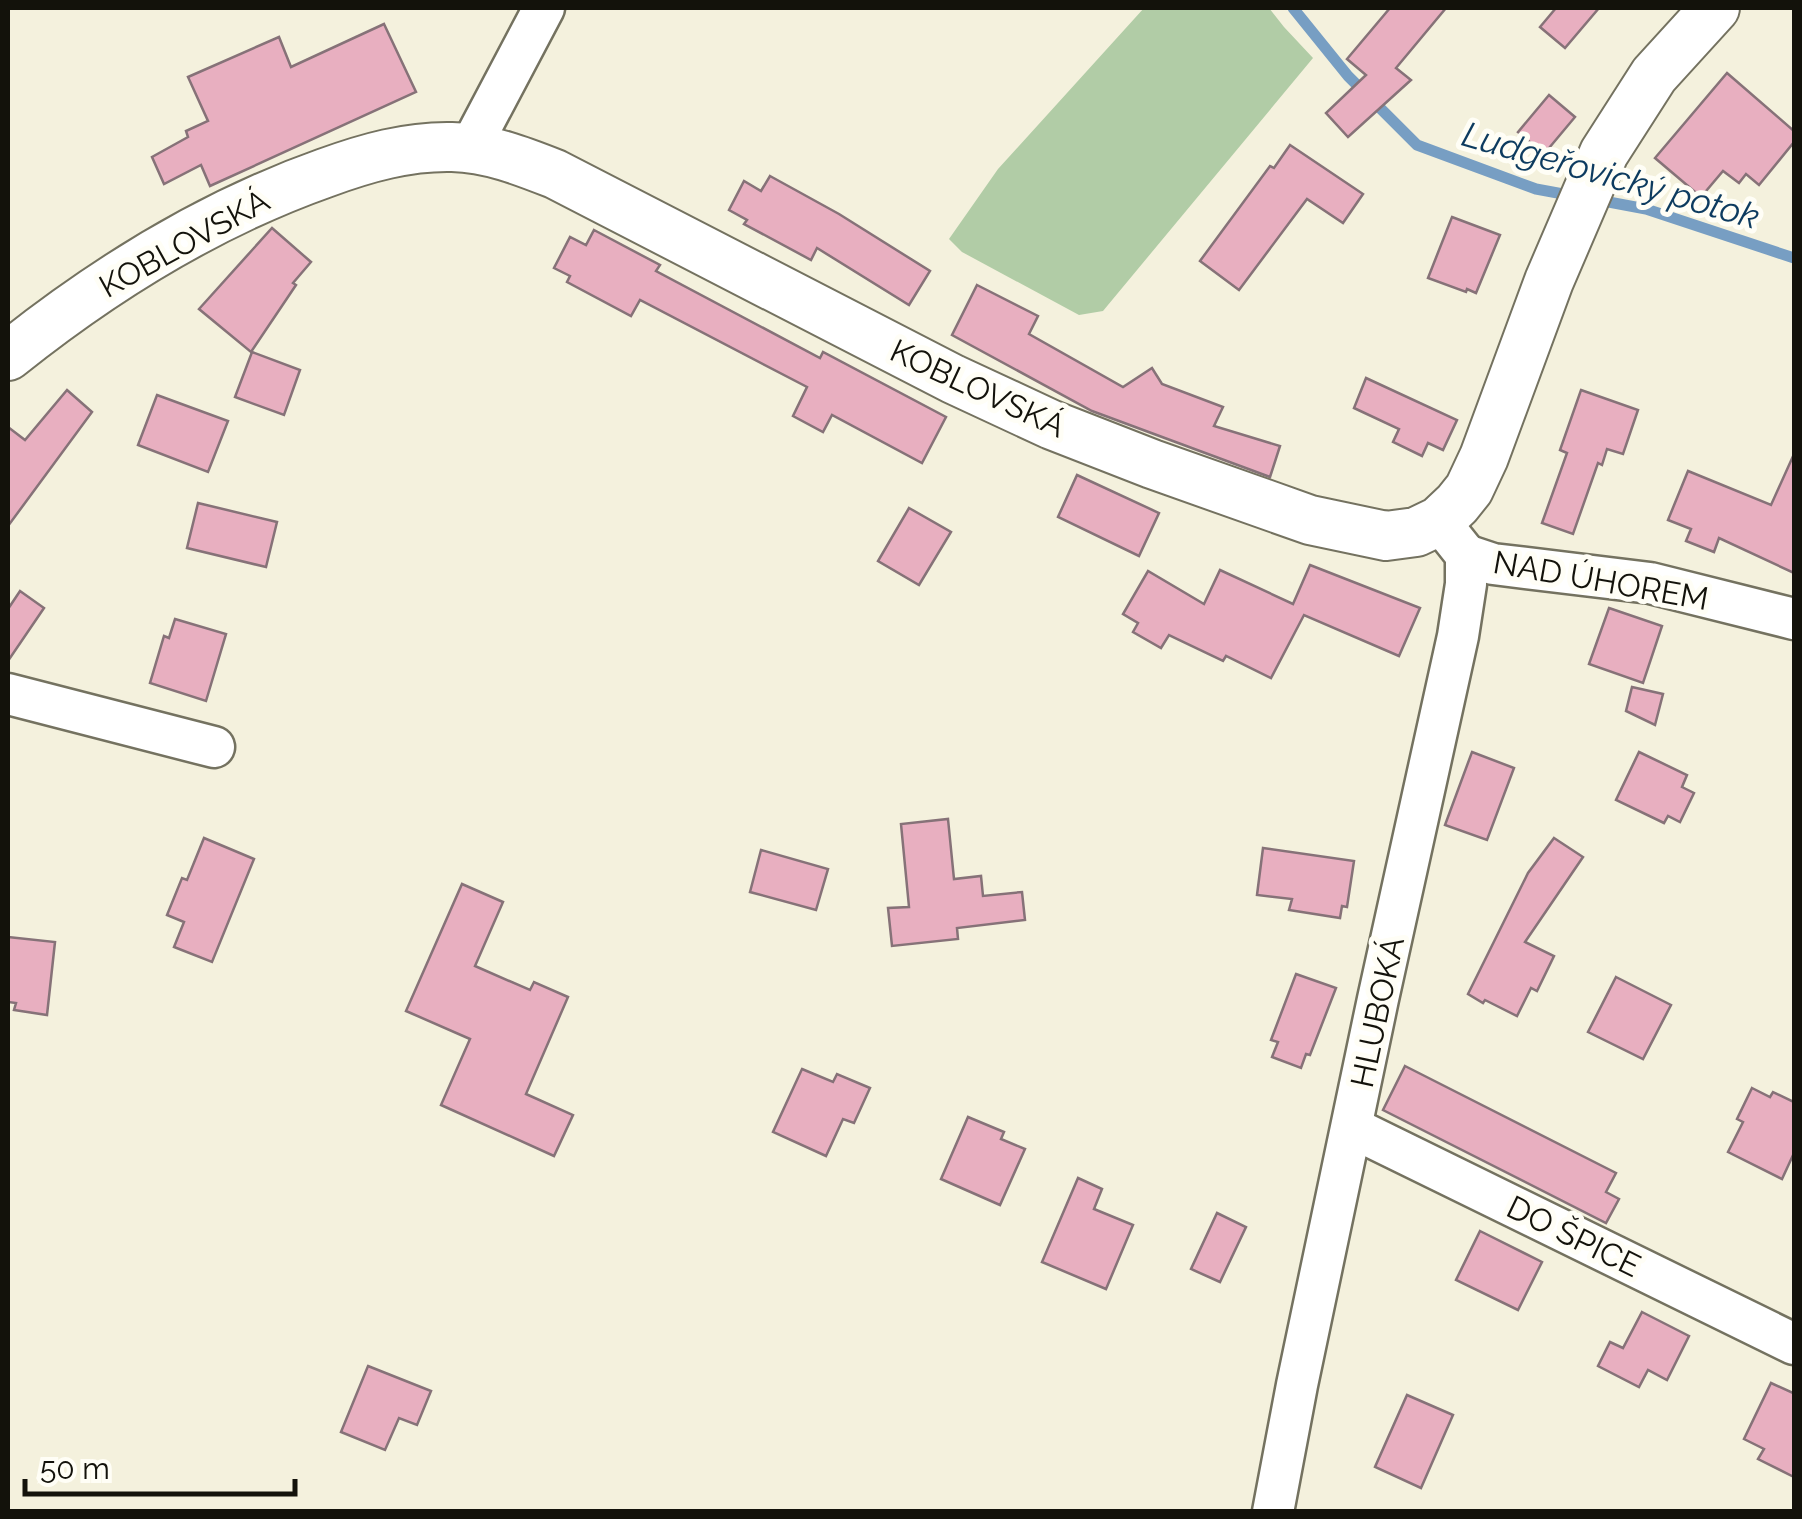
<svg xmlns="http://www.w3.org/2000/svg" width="1802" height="1519" viewBox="0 0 1802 1519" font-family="Raleway,sans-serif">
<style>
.green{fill:#b1cca6}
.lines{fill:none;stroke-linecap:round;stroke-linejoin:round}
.stream{stroke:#779ec3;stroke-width:11}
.building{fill:#e8afc0;stroke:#867278;stroke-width:2.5}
.minor-casing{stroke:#747260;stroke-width:45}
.tertiary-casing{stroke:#747260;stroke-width:52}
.minor{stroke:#fff;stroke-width:40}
.tertiary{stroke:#fff;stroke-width:48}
.labels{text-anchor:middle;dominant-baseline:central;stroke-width:10;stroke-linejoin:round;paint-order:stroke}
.street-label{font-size:32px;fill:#13120b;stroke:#fffef6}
.water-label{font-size:35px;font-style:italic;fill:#0d3b5f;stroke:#fffef6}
</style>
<rect width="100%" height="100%" fill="#f4f1dd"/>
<polygon class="green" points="1144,8 1269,8 1284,27 1313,58 1103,311 1079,315 962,252 949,239 998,169"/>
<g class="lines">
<g class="stream">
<polyline points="1293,8 1348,76 1417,145 1536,189 1574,196"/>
<polyline points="1598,200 1646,209 1794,258"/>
</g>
</g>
<g class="building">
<polygon points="1390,8 1446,8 1396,68 1411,80 1348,137 1326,113 1366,75 1347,59"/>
<polygon points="1556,8 1599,8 1565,48 1540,27"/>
<polygon points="384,24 416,92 210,186 201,165 164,184 152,157 188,137 186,131 208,121 188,77 279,37 291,67"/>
<polygon points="1727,73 1794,131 1794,142 1759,185 1746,174 1739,183 1723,171 1701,197 1655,158"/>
<polygon points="1549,95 1575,117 1544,154 1518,132"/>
<polygon points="1290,145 1363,194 1343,223 1307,199 1239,290 1200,261 1270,166 1274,168"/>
<polygon points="770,176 839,214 930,271 909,305 817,248 811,260 744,224 747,220 729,210 744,181 761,191"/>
<polygon points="1452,217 1500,235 1476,293 1467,289 1466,292 1428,278"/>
<polygon points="272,228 311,262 293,283 296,285 251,352 199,309"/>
<polygon points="594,230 660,265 656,271 820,358 823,352 946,417 922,463 832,415 823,432 793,416 807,387 640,300 631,316 567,282 570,276 554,268 570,237 586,245"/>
<polygon points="977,285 1038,316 1029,334 1123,387 1152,368 1162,384 1223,407 1214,426 1280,446 1270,477 1092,411 952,335"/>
<polygon points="252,352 300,370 284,415 235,397"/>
<polygon points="1366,378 1457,420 1443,450 1428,443 1422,456 1393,442 1399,429 1354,408"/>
<polygon points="67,390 92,412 8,526 8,427 25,440"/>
<polygon points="1581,390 1638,410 1623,454 1607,449 1602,465 1598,463 1573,534 1542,523 1567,453 1560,450"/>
<polygon points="157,395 228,421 208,472 138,445"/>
<polygon points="1794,454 1794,573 1719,538 1714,552 1686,541 1691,529 1668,520 1688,471 1771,505"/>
<polygon points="1077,475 1159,513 1139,556 1058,517"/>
<polygon points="198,503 277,522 266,567 187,548"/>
<polygon points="909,508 951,532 919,585 878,561"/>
<polygon points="1310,565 1420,608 1399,656 1304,615 1271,678 1226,656 1223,661 1169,635 1161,648 1133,632 1138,623 1123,614 1148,571 1204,604 1220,570 1293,604"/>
<polygon points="20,591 44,608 8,661 8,609"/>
<polygon points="1609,608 1662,626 1643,683 1589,664"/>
<polygon points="175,619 226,634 206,701 150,683 164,636 169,638"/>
<polygon points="1632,687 1663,694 1655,725 1626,711"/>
<polygon points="1472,752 1514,768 1487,840 1445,825"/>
<polygon points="1639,752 1687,775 1682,787 1694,793 1680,822 1668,816 1664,823 1616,800"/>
<polygon points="948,819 954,879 981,876 983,896 1022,892 1025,920 957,928 958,939 892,946 888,908 909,907 901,824"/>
<polygon points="204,838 254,859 212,962 174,947 184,922 167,915 182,878 187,880"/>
<polygon points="1554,838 1583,857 1525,942 1554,956 1537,991 1531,988 1517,1016 1485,1000 1483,1003 1468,994 1528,873"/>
<polygon points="1263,848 1354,861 1347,907 1342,906 1340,918 1289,910 1292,899 1257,895"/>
<polygon points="761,850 828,869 816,910 750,892"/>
<polygon points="462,884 503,902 475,966 530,990 534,982 568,997 526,1094 573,1115 554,1156 441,1105 470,1039 406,1011"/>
<polygon points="8,937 55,942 47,1015 14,1010 16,1003 8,1002"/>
<polygon points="1296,974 1336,988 1310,1055 1306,1054 1301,1068 1272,1057 1278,1042 1271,1040"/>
<polygon points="1616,977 1671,1005 1643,1059 1588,1032"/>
<polygon points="1405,1066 1616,1173 1606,1192 1619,1199 1606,1223 1383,1110"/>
<polygon points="802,1069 833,1082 837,1074 870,1088 854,1123 843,1119 826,1156 773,1132"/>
<polygon points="1752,1088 1770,1097 1773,1092 1794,1102 1794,1153 1782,1179 1728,1152 1743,1122 1737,1119"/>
<polygon points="968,1117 1004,1132 1001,1139 1025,1149 1000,1205 941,1179"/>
<polygon points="1078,1178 1102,1189 1094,1209 1133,1225 1106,1289 1042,1262"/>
<polygon points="1217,1213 1246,1227 1220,1282 1191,1269"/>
<polygon points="1480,1231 1542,1262 1518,1310 1456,1280"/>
<polygon points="1642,1312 1689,1336 1667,1380 1648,1370 1639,1387 1598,1366 1610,1342 1623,1348"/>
<polygon points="368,1366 431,1391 417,1425 399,1418 385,1450 341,1432"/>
<polygon points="1771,1383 1793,1393 1794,1390 1794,1477 1758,1459 1764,1449 1744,1439"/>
<polygon points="1407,1395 1453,1415 1421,1488 1375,1467"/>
</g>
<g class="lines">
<g class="minor-casing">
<g id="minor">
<polyline points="470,148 544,8"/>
<polyline points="1466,555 1493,564 1650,583 1794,619"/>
<polyline points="8,694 214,747"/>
<polyline points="1353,1128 1794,1344"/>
<polyline points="1273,1512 1297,1385 1378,999 1458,636 1466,584 1466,555 1439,521"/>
</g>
</g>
<g class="tertiary-casing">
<path id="tertiary" d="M8,356C103,280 209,214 325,173C366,158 408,146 452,147C489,148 522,161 555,174L953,379L1052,425L1152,464L1310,520L1386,536L1416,532L1439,521L1457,504L1469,489L1484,457L1549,281L1604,153L1654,75L1715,8"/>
</g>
<use href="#minor" class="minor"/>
<use href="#tertiary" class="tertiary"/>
</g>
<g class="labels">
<g class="street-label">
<text transform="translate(184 243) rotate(-29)">KOBLOVSKÁ</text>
<text transform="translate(978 388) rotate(25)">KOBLOVSKÁ</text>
<text transform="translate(1601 580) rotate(10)">NAD ÚHOREM</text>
<text transform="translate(1377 1012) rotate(-78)">HLUBOKÁ</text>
<text transform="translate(1574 1236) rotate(26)">DO ŠPICE</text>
</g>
<g class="water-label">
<text transform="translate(1611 175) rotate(16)">Ludgeřovický potok</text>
</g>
</g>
<rect width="1802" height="1519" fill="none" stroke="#13120b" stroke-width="20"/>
<path d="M25 1479v15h270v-15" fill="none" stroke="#13120b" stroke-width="5"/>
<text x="40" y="1479" font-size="30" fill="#13120b" stroke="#fffef6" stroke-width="8" paint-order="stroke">50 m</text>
</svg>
